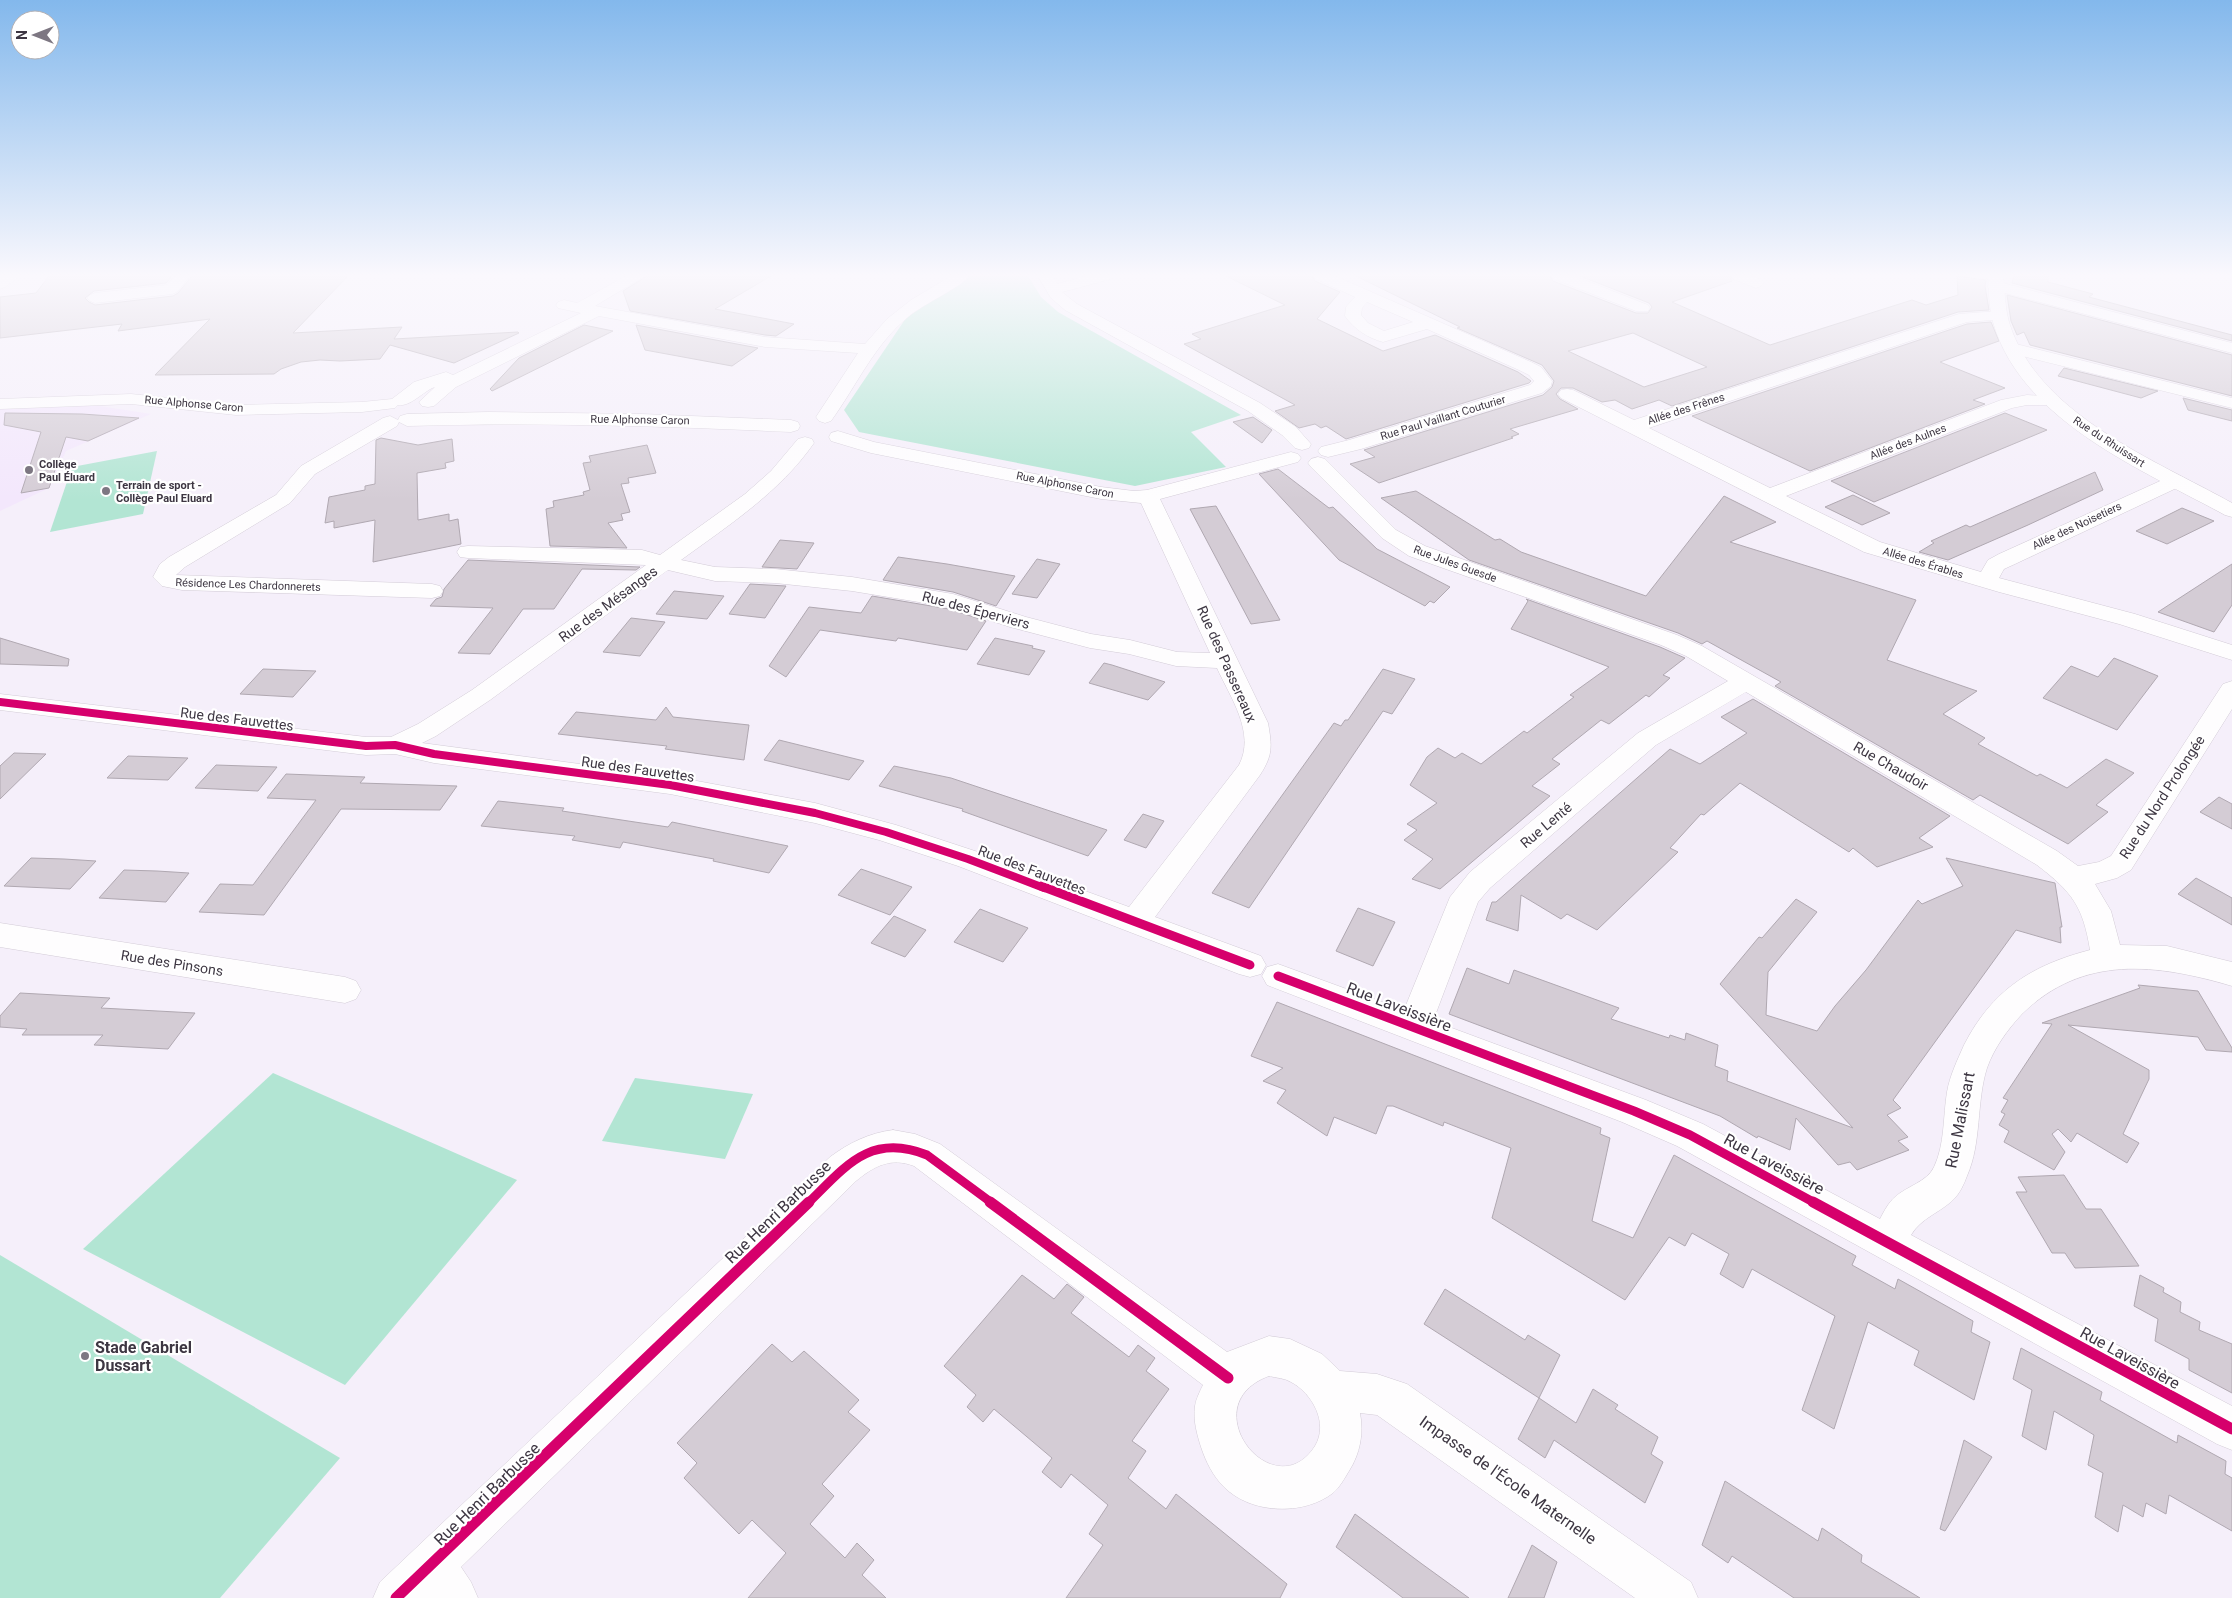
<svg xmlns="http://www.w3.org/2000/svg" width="2232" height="1598" viewBox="0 0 2232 1598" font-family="Roboto,sans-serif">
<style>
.built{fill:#f3e7fc}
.green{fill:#b2e5d3}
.building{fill:#d4ccd5;stroke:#b0a8b1;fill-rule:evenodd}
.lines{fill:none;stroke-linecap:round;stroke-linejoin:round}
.street-casing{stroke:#d3ccd7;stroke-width:1}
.secondary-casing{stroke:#d3ccd7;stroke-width:1}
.street{fill:#fefdfe;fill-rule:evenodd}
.secondary{fill:#fefdfe;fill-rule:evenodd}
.cycleway-far2-casing{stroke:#fff;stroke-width:11}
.cycleway-far1-casing{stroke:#fff;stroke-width:12}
.cycleway-casing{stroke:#fff;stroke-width:14}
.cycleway-far2{stroke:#d6006c;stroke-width:8}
.cycleway-far1{stroke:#d6006c;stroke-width:9}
.cycleway{stroke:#d6006c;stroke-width:11}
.poi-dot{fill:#7d7782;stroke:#fff;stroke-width:2}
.labels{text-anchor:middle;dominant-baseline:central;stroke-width:4.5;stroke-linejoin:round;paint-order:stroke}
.far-street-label{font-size:11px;fill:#3d3642;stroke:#fff}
.far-poi-label{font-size:11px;font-weight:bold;fill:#3d3642;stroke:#fff;text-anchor:start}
.street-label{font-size:14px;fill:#3d3642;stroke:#fff}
.near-street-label{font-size:16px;fill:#3d3642;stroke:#fff}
.near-poi-label{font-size:16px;font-weight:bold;fill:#3d3642;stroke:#fff;text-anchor:start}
</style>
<rect width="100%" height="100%" fill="#f5effa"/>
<polygon class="built" points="93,405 151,414 66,451 49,488 0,511 0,409"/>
<g class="green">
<polygon points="969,276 1028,276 1041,297 1058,312 1241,415 1191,432 1226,467 1135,486 859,432 844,410 906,318"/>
<polygon points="157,451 143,514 50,532 72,467"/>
<polygon points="273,1073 517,1180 345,1385 83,1249"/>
<polygon points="635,1078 753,1094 725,1159 602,1141"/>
<polygon points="0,1255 340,1458 220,1598 0,1598"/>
</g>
<g class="building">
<polygon points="49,276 172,276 166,283 94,291 85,298 89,302 95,305 173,296 178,293 192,276 348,276 293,333 402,327 394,339 518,332 519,333 454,363 390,345 380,359 340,361 320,360 301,362 281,369 274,374 155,375 210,319 118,331 122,324 0,338 0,297 36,293"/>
<polygon points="647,276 771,276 715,309 794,324 776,336 765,335 630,311 623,291"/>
<polygon points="1226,276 1312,276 1315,281 1340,292 1317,319 1383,351 1435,335 1518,372 1531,381 1529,383 1346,439 1326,426 1321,428 1315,424 1299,428 1275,411 1295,405 1184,344 1201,339 1192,334 1285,305"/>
<path d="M1356,276H1550L1553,281L1636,313H1648L1652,307L1649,303L1580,276H1729L1732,281L1672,302L1770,345L1912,300L1926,305L1958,295L1957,276L1986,280L1985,286L1989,310L1958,312L1672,406L1659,400L1632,409L1615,400L1602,402L1573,388H1561L1556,394L1560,399L1578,409L1510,429L1519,434L1511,437L1513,438L1379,483L1350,464L1375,457L1364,450L1543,395L1552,387L1554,381L1542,365L1457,328L1460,327ZM1633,333L1648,340L1707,367L1644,387L1568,351Z"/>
<polygon points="2014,276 2048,276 2048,282 2093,294 2089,297 2232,335 2232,341 2012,283"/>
<polygon points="2007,295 2232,355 2232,396 2030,345 2024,332 2017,335 2011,321"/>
<polygon points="1991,322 1999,341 1940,362 2005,388 1973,400 1985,404 1810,471 1692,416 1967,324"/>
<polygon points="584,325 613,331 492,391 490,389 519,358"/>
<polygon points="636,325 758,348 732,366 645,350"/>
<polygon points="2064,368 2158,391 2141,398 2058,376"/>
<polygon points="2183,398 2232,410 2232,421 2188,410"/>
<polygon points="5,413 82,414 139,418 88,441 66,437 49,488 21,493 41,432 4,425"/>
<polygon points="2005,413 2047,430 1874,502 1831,481"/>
<polygon points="1253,417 1272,430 1262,443 1233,422"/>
<polygon points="381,438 418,445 452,439 454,461 445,463 446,468 417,473 418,520 449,514 449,521 458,519 461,544 373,562 375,520 334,528 334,521 325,523 329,497 365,490 365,486 375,484 376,440"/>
<polygon points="647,445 656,473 628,478 629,483 621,484 630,512 621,514 623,520 608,523 627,548 550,546 546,509 554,507 553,501 584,495 583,492 590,490 583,463 591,462 589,456"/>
<polygon points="1278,469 1329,508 1333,507 1377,549 1450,587 1434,603 1430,601 1425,606 1339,560 1259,474"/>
<polygon points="2095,472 2103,490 2028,525 1948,560 1919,552 1934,543 1931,541 1966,525 1970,527"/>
<polygon points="1416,491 1495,540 1500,539 1521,552 1646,596 1724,496 1776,522 1730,542 1916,600 1887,660 1977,691 1943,714 1985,738 1978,744 2037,776 2040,774 2067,788 2106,759 2134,773 2096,805 2108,812 2068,844 1980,795 1973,800 1775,686 1781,682 1707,641 1702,644 1678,633 1469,560 1381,498"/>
<polygon points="1853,495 1890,513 1862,525 1825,507"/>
<polygon points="1216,506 1228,527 1280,620 1251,624 1190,509"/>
<polygon points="2182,508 2214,521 2167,544 2136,531"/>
<polygon points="780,540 814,543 797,569 762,567"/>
<polygon points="898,557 947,564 1015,576 996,606 953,592 883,580"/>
<polygon points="1037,559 1060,564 1037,598 1012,594"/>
<polygon points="468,560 640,567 636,570 582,569 554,609 523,609 490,654 458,653 493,608 430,606 436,599 442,597 444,589"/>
<polygon points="2232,564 2232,605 2214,632 2158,612"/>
<polygon points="750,584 786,586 765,618 729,614"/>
<polygon points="674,591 724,596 707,619 656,614"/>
<polygon points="872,596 949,609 986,621 967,650 898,638 896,641 820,630 786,677 769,666 809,607 861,613"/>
<polygon points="1526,599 1660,647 1685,658 1663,675 1670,678 1649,697 1646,695 1609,724 1601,720 1552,759 1560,764 1532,786 1550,796 1440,889 1412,879 1433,859 1404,840 1417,830 1407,824 1437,803 1410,785 1427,757 1438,748 1455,758 1462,753 1481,764 1524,731 1527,733 1574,697 1570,695 1609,667 1511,629 1528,601"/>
<polygon points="631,618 665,622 640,656 603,652"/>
<polygon points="0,638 69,659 68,666 0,664"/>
<polygon points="995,638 1033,646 1032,648 1045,651 1029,675 977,664"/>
<polygon points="2114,658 2158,676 2117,730 2043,698 2071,666 2098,677"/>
<polygon points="1104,663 1112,665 1165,682 1148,700 1089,683"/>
<polygon points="263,669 316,671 293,697 240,694"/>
<polygon points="1383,669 1415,679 1392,714 1383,711 1249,908 1212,893 1334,723 1341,726 1345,720 1348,720"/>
<polygon points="1753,699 1950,816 1919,838 1933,847 1877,867 1853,848 1849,852 1740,783 1704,815 1701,814 1670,848 1678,852 1597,930 1567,914 1561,919 1521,895 1518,931 1486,920 1492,902 1496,902 1670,749 1700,764 1747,733 1721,717"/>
<polygon points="666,707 673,717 749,725 744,760 665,749 667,746 558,734 576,712 656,720"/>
<polygon points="779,740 864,761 849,780 764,760"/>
<polygon points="14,753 46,754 0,799 0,766"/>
<polygon points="128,756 160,757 188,758 168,780 107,778"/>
<polygon points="216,765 246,766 277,767 258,791 195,788"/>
<polygon points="894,766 951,778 1107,830 1088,856 962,811 963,809 879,786"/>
<polygon points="286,774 365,777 360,783 457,786 440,810 341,809 264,915 199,912 220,884 253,885 316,800 267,798"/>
<polygon points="2219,797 2232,804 2232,829 2200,812"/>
<polygon points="498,801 564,808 562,811 668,827 672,822 788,846 769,873 713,861 714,859 623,842 620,848 572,840 575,836 481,826"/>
<polygon points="1143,814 1164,821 1146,848 1124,840"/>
<polygon points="31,858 64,859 96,861 70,889 4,886"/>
<polygon points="1946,858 2055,883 2062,927 2060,927 2061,943 2016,930 1893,1100 1901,1108 1887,1115 1908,1137 1898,1141 1909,1150 1857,1170 1850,1162 1838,1165 1796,1118 1790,1150 1758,1136 1757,1138 1720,1116 1449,1014 1467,968 1509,984 1514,970 1619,1008 1611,1019 1669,1038 1670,1035 1685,1040 1686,1033 1718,1045 1715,1066 1728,1071 1727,1081 1853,1128 1720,984 1759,937 1762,938 1796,899 1817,912 1768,972 1766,1015 1817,1031 1835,1006 1866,970 1918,900 1922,904 1963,886"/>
<polygon points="861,869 890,879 912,887 890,915 838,895"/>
<polygon points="124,870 157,871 189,873 166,902 99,898"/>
<polygon points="2196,878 2232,898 2232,925 2178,894"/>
<polygon points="1358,908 1395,922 1373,966 1336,951"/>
<polygon points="980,909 1028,928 1003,962 954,942"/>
<polygon points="894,916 926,930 905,957 871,943"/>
<polygon points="2138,985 2198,991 2232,1048 2232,1052 2206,1050 2198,1037 2068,1025 2149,1070 2149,1079 2123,1134 2139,1143 2127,1163 2077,1133 2071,1142 2058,1129 2052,1134 2065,1152 2054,1170 2004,1142 2009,1131 1999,1125 2005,1114 2001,1112 2008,1100 2003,1098 2052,1024 2042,1023 2140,988"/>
<polygon points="20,993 110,998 101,1008 195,1013 168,1049 94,1045 103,1035 22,1035 27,1029 0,1027 0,1016"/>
<polygon points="1277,1002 1601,1128 1600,1134 1610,1138 1592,1221 1633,1238 1674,1155 1856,1256 1852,1265 1895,1289 1898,1279 1973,1321 1971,1332 1990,1342 1974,1400 1914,1365 1919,1351 1868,1322 1834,1429 1802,1410 1835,1316 1752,1269 1743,1288 1720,1274 1729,1254 1692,1233 1685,1246 1669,1237 1625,1300 1492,1218 1511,1148 1444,1122 1443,1126 1393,1106 1387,1106 1376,1134 1334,1117 1327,1136 1277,1103 1286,1090 1263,1081 1283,1068 1251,1056"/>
<polygon points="2064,1175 2086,1209 2101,1209 2139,1266 2075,1268 2065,1253 2052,1253 2016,1192 2027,1192 2018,1177"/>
<polygon points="1022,1275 1054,1299 1067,1284 1084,1297 1071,1313 1129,1357 1138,1345 1155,1358 1146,1371 1169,1389 1132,1441 1146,1451 1128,1478 1166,1509 1176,1494 1287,1584 1280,1598 1066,1598 1103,1545 1089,1534 1108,1505 1071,1474 1061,1488 1042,1472 1052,1458 994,1409 983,1422 967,1407 976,1395 944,1366"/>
<polygon points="2140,1275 2164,1288 2163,1292 2181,1302 2180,1312 2200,1322 2199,1330 2232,1344 2232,1393 2189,1370 2189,1359 2155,1341 2158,1319 2134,1306"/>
<polygon points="1445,1289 1525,1340 1528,1335 1560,1355 1539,1398 1424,1324"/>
<polygon points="772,1344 792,1362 804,1351 859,1400 848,1412 870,1430 822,1484 834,1496 810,1524 845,1558 857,1543 874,1560 862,1575 886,1598 748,1598 786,1553 752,1520 739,1534 684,1478 697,1463 677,1443"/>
<polygon points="2021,1348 2102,1392 2100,1400 2177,1443 2178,1435 2226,1461 2225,1474 2232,1478 2232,1531 2169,1495 2166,1514 2146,1503 2143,1517 2123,1505 2118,1532 2095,1517 2103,1473 2088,1465 2094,1435 2054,1411 2046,1450 2022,1436 2032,1390 2013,1379"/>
<polygon points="1593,1389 1618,1405 1615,1409 1658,1437 1651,1454 1663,1462 1645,1503 1554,1440 1545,1458 1518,1439 1539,1398 1576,1423"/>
<polygon points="1964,1440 1992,1457 1945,1531 1940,1529"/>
<polygon points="1725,1481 1818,1541 1822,1528 1862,1555 1861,1562 1920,1598 1794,1598 1732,1556 1728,1563 1702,1545"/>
<polygon points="1355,1514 1422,1564 1469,1598 1403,1598 1336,1547"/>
<polygon points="1532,1545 1557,1562 1544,1598 1508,1598"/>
</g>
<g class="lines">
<g class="street-casing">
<g id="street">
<polygon points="175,276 190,276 177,292 172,294 95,303 90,301 87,298 90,295 95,293 167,285"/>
<path d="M626,276H645L595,306L765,337L865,344L887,319L911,300L951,276H969C960,288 923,304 908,317C874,345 857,385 831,421L825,423L819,421L816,417L858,353L765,347L599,316L456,387L434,406L428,407L422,406L419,402L435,387C423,391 411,407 398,405L395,408L362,412L236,415L131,404L0,409V399L131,394L236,405L362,402L392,399L414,382L446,372L453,375L581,313L558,308L556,305L558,302L564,300L577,303Z"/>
<polygon points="1038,276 1053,276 1057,284 1087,276 1113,276 1111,279 1062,292 1077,304 1260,403 1296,427 1311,444 1309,448 1302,450 1295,448 1282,435 1248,411 1065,310 1051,298"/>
<path d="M1314,276H1335L1531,362L1541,367L1552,381L1551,386L1542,393L1361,449L1328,457L1321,455L1318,451L1321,447L1349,440L1530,385L1534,381L1529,375L1519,370L1427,329L1383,342C1368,338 1354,329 1345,316L1346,307L1355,297L1316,279ZM1367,302L1413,322L1384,331L1368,323L1361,315L1362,308Z"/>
<polygon points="1552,276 1574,276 1648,305 1650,308 1648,311 1636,311 1554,279"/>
<path d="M1731,276C1742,276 1756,274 1764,283L1761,286L1756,288L1733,279Z"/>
<polygon points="1995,281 2232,343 2232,353 1990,289 1987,286 1990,283"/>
<polygon points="1999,311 2005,313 2007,316 2005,319 1967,322 1649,428 1770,488 2001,400 2027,395 2058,397 2061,401 2058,405 2027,405 2012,408 1786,496 1880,542 1981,572 1988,560 1999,554 2169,477 2176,475 2183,477 2186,481 2183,485 2015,564 2004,569 1999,578 2135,614 2232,645 2232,660 2119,624 1999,592 1864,552 1561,398 1558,394 1561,390 1567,389 1573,390 1634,420 1959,314"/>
<polygon points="2012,343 2232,398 2232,408 2006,352 2004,348 2006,344"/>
<path d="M488,412L642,414L791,420L798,422L800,426L798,430L791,432C663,426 535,422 407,426L399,422L397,426L315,474L290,503L185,567L176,575L432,584L440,586L443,591L440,596L432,598L182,590L162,586L153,577L160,564L169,557L276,495L301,466L383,418L390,416L398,420L400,416L407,414Z"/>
<path d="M838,431L874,442L1101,487L1134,491L1147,490L1291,452L1298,454L1301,458L1298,462L1160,499L1268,723C1272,746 1273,755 1260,775L1155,917L1261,956L1266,965L1261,974L1250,977L1239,974L958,866L879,840L815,823L670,794L434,763L395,754L366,755L0,710V694L366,737H391L418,724L472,690L646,565L468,558L460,557L457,552L460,547L468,546L642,550L660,555L745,494L771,471L798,439L805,437L812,439L814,443C780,492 729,525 681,560L715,567L775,569L852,577L953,594L1026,617L1091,634L1130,640L1177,652L1210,653L1141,503L1101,499L871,453L831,441L829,437L831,433ZM668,570L715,581L775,583L852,591L949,607L1010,627L1090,648L1129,654L1176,666L1217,668C1230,697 1256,733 1239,765L1129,907L978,852L896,825L815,803L670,776L422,743L436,736L490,700Z"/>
<path d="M1318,457L1325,459L1396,530L1425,546L1677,635L1702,646L2057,851L2078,866L2099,862L2111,856L2223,684L2232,681V709L2131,870L2117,878L2095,884L2111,911L2120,945L2167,946L2232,962V986C2157,964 2083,954 2022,1014C2008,1029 1994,1048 1987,1068C1976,1103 1982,1142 1967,1176C1964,1184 1960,1193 1954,1199C1940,1213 1922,1217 1911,1235L2232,1406V1450L2217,1444L1677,1146L1622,1122L1267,985L1262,976L1267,967L1278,964L1404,1010L1450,897L1470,872L1638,733L1728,681L1686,656L1661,645L1409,556L1382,538L1311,467L1308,463L1311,459ZM1746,692L2037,865C2072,892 2083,906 2090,950C2032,965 1992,990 1964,1045C1957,1061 1950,1075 1947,1092C1943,1116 1945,1144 1934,1167C1927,1182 1907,1186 1895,1197C1889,1202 1884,1211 1880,1219L1703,1124L1646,1100L1433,1021L1478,902L1490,888L1656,745Z"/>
<polygon points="0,923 345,977 356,981 361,990 356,999 345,1003 0,947"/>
<path d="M893,1130L915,1134L940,1144L1227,1352L1269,1336L1290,1339L1322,1354L1340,1371L1377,1374L1407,1384L1691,1582L1698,1598H1635L1377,1415L1360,1413C1364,1433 1360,1454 1349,1471C1344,1479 1340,1487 1333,1493C1303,1516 1251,1514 1224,1487C1213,1476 1206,1462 1201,1447C1197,1434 1193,1421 1195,1406C1196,1399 1200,1391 1203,1385L914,1166C891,1157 874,1166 856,1181L461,1567L471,1582L478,1598H373L380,1582L830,1157C849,1143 869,1133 893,1130ZM1269,1376C1276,1378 1285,1378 1291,1382C1312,1393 1329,1423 1315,1446C1274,1510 1190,1405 1269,1376Z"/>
</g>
</g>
<g class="secondary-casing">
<g id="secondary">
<polygon points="2,276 20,276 5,287 0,289 0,278"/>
<path d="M1988,276H2003C2005,291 2005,308 2009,322C2037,414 2155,460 2232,503V517L2225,515C2143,470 2021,421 1993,322C1989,308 1989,291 1988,276Z"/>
</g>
</g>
<use href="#street" class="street"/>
<use href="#secondary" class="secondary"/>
<g class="cycleway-far2-casing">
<polyline id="cycleway-far2" points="0,702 366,746 395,745 434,754 670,785 815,813 886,832 968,859 1044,888"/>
</g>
<g class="cycleway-far1-casing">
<g id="cycleway-far1">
<polyline points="1041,886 1250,965"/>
<polyline points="1278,976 1634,1111 1690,1135 1815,1203"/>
<path d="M808,1203C845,1167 870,1132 927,1155L992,1203"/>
</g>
</g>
<g class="cycleway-casing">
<g id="cycleway">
<polyline points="990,1202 1228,1378"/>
<polyline points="1813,1202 2232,1429"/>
<polyline points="396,1598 809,1202"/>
</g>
</g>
<use href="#cycleway-far2" class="cycleway-far2"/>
<use href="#cycleway-far1" class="cycleway-far1"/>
<use href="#cycleway" class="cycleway"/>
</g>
<linearGradient id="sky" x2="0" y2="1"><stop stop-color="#83b8ec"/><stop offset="0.55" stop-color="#faf8fd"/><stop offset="1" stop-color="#faf8fd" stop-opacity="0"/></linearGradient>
<rect width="2232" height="500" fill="url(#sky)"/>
<g class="poi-dot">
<circle cx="29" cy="470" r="5"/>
<circle cx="106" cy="491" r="5"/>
<circle cx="85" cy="1356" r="5"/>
</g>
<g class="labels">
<g class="far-street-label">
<text transform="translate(194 404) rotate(5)">Rue Alphonse Caron</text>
<text transform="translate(1686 409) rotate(-18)">Allée des Frênes</text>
<text transform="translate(1443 418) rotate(-17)">Rue Paul Vaillant Couturier</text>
<text transform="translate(640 420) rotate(1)">Rue Alphonse Caron</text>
<text transform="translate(1908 442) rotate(-21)">Allée des Aulnes</text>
<text transform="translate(2109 442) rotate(33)">Rue du Rhuissart</text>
<text transform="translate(1065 485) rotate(11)">Rue Alphonse Caron</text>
<text transform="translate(2077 526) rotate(-25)">Allée des Noisetiers</text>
<text transform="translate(1923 563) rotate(17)">Allée des Érables</text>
<text transform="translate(1455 564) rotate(20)">Rue Jules Guesde</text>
<text transform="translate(248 585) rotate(2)">Résidence Les Chardonnerets</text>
</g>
<g class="far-poi-label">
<text x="39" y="464">Collège<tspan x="39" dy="13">Paul Éluard</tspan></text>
<text x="116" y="485">Terrain de sport -<tspan x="116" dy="13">Collège Paul Eluard</tspan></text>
</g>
<g class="street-label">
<text transform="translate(608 604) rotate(-36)">Rue des Mésanges</text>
<text transform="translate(976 610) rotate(15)">Rue des Éperviers</text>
<text transform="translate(1227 664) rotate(66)">Rue des Passereaux</text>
<text transform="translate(237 719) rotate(7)">Rue des Fauvettes</text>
<text transform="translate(1891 766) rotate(30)">Rue Chaudoir</text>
<text transform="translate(638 769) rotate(8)">Rue des Fauvettes</text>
<text transform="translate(2162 797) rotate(-57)">Rue du Nord Prolongée</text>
<text transform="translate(1546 825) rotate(-40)">Rue Lenté</text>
<text transform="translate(1032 870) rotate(21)">Rue des Fauvettes</text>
<text transform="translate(172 963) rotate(9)">Rue des Pinsons</text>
</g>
<g class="near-street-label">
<text transform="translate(1399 1007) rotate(21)">Rue Laveissière</text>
<text transform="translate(1960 1120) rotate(-79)">Rue Malissart</text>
<text transform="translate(1774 1164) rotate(28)">Rue Laveissière</text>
<text transform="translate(778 1212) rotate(-44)">Rue Henri Barbusse</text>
<text transform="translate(2130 1358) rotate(29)">Rue Laveissière</text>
<text transform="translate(1508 1480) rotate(35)">Impasse de l'École Maternelle</text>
<text transform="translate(487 1494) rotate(-44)">Rue Henri Barbusse</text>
</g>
<g class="near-poi-label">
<text x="95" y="1347">Stade Gabriel<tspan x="95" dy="18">Dussart</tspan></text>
</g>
</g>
<g transform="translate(35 35) rotate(270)"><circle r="24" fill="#ffffff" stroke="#b1afb3"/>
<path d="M0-4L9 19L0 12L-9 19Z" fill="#7d7782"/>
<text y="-8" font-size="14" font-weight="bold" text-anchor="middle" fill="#3d3642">N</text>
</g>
</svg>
